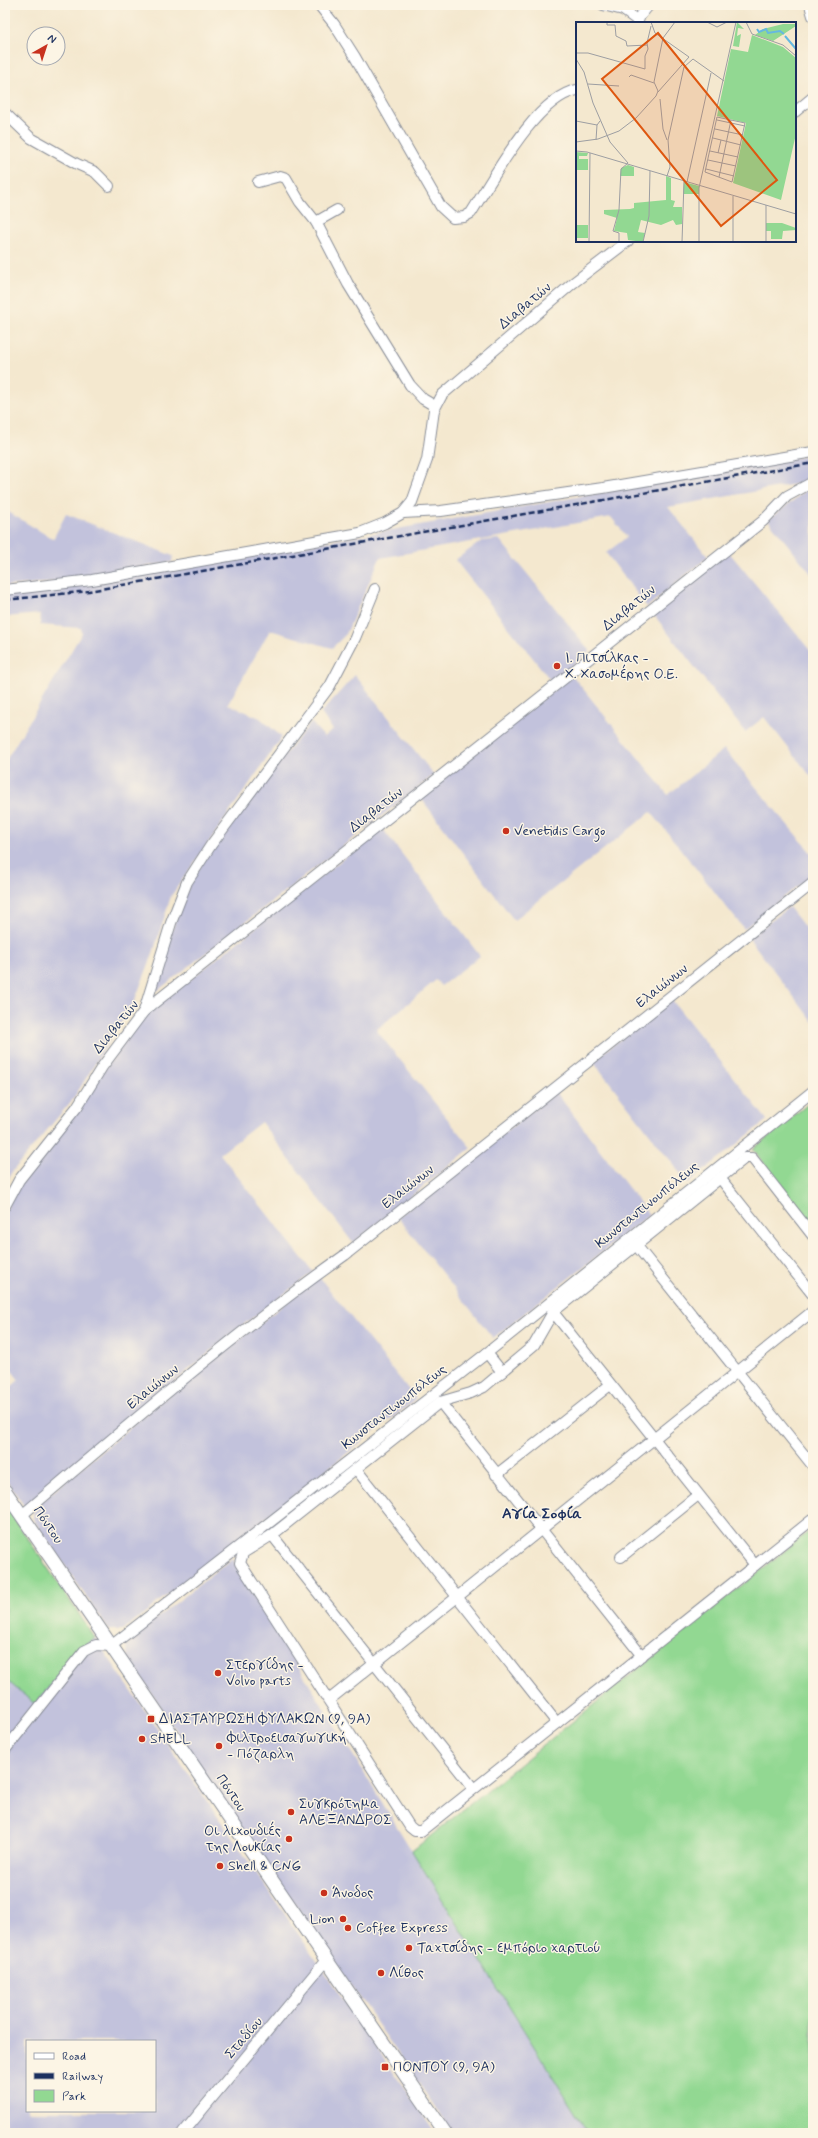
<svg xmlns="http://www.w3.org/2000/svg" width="818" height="2138" viewBox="0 0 818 2138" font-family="Mynerve,sans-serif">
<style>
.industrial{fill:#c2c2dc;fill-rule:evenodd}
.green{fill:#92d892;stroke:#568478}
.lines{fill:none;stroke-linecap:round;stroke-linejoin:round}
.minor-casing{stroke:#888c96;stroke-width:12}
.tertiary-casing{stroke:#888c96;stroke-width:15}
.minor{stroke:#fff;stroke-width:10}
.tertiary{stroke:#fff;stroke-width:13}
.rail{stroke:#1b2f5e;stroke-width:2.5;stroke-dasharray:6 3;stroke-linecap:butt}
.poi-dot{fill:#c8321e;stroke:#fcf5e5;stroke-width:1.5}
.labels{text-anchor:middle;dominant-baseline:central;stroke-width:3;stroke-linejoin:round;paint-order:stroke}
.street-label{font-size:14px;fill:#1b2f5e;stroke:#fcf5e5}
.poi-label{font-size:14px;fill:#1b2f5e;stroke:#fcf5e5;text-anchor:start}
.neighbourhood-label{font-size:15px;font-weight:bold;fill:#1b2f5e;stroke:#fcf5e5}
.inset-river{fill:none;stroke:#65b8e1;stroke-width:2}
.inset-road{fill:none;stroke:#9d9ea2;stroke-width:1}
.view{fill:#de5710;fill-opacity:0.15;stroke:#de5710;stroke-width:2}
.inset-edge{fill:none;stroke:#1b2f5e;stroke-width:2}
</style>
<rect width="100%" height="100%" fill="#fcf5e5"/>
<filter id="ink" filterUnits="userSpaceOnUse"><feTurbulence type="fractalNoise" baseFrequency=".025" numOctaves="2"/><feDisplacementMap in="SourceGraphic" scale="8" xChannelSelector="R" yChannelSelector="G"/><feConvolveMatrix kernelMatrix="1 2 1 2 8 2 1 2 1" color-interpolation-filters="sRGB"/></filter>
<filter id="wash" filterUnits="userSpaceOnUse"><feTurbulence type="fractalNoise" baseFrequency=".012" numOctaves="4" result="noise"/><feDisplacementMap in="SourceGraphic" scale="16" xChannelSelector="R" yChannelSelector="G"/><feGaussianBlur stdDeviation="0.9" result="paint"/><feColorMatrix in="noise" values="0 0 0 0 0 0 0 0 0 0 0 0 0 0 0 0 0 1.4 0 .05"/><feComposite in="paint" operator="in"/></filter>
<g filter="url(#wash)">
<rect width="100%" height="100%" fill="#f4e8cf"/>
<g class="industrial">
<polygon points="813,455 813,481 668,507 708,557 647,607 606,553 627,537 611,517 380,558 346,634 332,648 270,630 228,704 260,718 282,737 171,896 152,956 134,1002 73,1099 11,1173 5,1188 5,818 7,814 5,813 5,762 82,633 81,628 40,625 40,614 5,617 5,592 88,584"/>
<polygon points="808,489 813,495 813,576 768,520"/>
<polygon points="5,510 53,539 66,514 173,556 172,562 51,582 5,586"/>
<polygon points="499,539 590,651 552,682 455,560 482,541"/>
<polygon points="728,551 813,654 813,779 764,717 745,732 651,611"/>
<polygon points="355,675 434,775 157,991 156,981 182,899 205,857 311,722 324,737 333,730 321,713"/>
<polygon points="572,675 668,795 724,749 813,855 813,874 744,929 651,812 514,920 420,797"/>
<polygon points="382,828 480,956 441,986 436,980 376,1030 471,1148 353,1243 261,1122 220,1154 313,1272 235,1331 25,1507 5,1478 5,1392 19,1380 5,1362 5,1212 13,1194 144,1016"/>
<polygon points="789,907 813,938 813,1022 749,938"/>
<polygon points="671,999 767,1120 688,1183 593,1061"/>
<polygon points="556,1092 649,1215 493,1338 398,1217"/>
<polygon points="319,1277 416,1399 123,1630 109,1630 33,1519 34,1508 164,1399"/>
<polygon points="232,1559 412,1851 588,2133 453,2133 210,1782 128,1657 126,1645 139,1632"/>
<path d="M95,1638L435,2133H5V1679L35,1704L78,1651ZM27,2041H155V2111H27Z"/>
</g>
<g class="green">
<polygon points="813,1100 813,1226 753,1149"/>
<polygon points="5,1505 95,1638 78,1651 35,1704 5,1679"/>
<polygon points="813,1528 813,2133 588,2133 412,1851"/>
</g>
</g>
<g filter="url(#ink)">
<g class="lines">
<g class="minor-casing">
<g id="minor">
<path d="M319,5L334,24L355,57L441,207L453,218L464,217L471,213C493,179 536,97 577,90"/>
<polyline points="603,5 623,10 638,21"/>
<polyline points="810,5 813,16"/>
<polyline points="637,23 640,16 649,5"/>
<polyline points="795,112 813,97"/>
<polyline points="5,113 31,138 77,164 95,172 109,186"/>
<polyline points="258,182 280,176 286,178 300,202 316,222 348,284 410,385 423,399 435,406"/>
<polyline points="316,222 337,210"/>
<polyline points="403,513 441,511 603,488 813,452"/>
<polyline points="5,590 92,580 309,542 360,533 385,523 403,513 412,502 427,460 434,410 442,395 573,283 628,241"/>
<polyline points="144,1011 171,923 187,882 211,845 330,686 355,638 375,589"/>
<polyline points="720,1178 813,1295"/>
<polyline points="5,1206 19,1180 77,1107 102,1067 144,1011 763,521 787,496 813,482"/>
<polyline points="813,1236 752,1158 745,1158 553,1312 534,1345 484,1387 471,1393 440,1402 272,1535 243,1553 240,1563 410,1827 415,1831 421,1831 813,1519"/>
<polyline points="636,1245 813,1466"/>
<polyline points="553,1312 755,1565"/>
<polyline points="487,1353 502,1372"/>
<polyline points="440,1402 642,1656"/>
<polyline points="356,1469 557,1723"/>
<polyline points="496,1475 610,1385"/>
<path d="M22,1515C127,1426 232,1335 345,1255L813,883"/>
<polyline points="272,1535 473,1788"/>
<polyline points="621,1557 698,1495"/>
<polyline points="329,1700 813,1311"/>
<polyline points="5,1750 84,1651 96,1645 111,1646 487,1353 813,1091"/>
<polyline points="183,2133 326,1960"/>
</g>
</g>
<g class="tertiary-casing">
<polyline id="tertiary" points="5,1491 445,2133"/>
</g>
<use href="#minor" class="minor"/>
<use href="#tertiary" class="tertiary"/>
<polyline class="rail" points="5,600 89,591 813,463"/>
</g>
</g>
<g class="poi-dot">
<circle cx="557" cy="666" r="4"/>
<circle cx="506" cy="831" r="4"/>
<circle cx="218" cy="1673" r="4"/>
<rect x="147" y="1715" width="8" height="8" rx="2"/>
<circle cx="142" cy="1739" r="4"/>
<circle cx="219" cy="1746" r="4"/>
<circle cx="291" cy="1812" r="4"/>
<circle cx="289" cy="1839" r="4"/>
<circle cx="220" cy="1866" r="4"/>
<circle cx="324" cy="1893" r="4"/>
<circle cx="343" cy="1919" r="4"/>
<circle cx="348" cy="1928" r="4"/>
<circle cx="409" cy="1948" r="4"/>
<circle cx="381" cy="1973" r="4"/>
<rect x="381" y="2063" width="8" height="8" rx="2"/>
</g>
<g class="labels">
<g class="street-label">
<text transform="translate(525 306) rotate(-40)">Διαβατών</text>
<text transform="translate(629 608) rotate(-39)">Διαβατών</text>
<text transform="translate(376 810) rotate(-38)">Διαβατών</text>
<text transform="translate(662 986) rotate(-38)">Ελαιώνων</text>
<text transform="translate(116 1027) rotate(-51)">Διαβατών</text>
<text transform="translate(408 1187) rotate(-38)">Ελαιώνων</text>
<text transform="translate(647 1205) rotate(-39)">Κωνσταντινουπόλεως</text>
<text transform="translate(153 1387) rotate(-39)">Ελαιώνων</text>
<text transform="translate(394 1407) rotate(-38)">Κωνσταντινουπόλεως</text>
<text transform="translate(48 1525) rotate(56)">Πόντου</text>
<text transform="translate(231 1793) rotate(56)">Πόντου</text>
<text transform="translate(244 2038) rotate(-50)">Σταδίου</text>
</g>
<g class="poi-label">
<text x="565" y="658">Ι. Πιτσίλκας -<tspan x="565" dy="16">Χ. Χασομέρης Ο.Ε.</tspan></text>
<text x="514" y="831">Venetidis Cargo</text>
<text x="226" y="1665">Στεργίδης -<tspan x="226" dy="16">Volvo parts</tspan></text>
<text x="159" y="1719">ΔΙΑΣΤΑΥΡΩΣΗ ΦΥΛΑΚΩΝ (9, 9Α)</text>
<text x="227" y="1738">Φιλτροεισαγωγική<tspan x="227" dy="16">- Πόζαρλη</tspan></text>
<text x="150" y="1739">SHELL</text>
<text x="299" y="1804">Συγκρότημα<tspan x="299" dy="16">ΑΛΕΞΑΝΔΡΟΣ</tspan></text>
<text x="281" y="1831" text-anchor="end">Οι λιχουδιές<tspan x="281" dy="16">της Λουκίας</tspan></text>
<text x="228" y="1866">Shell &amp; CNG</text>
<text x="332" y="1893">Άνοδος</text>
<text x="335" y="1919" text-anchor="end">Lion</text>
<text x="356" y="1928">Coffee Express</text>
<text x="417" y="1948">Ταχτσίδης - εμπόριο χαρτιού</text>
<text x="389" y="1973">Λίθος</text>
<text x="393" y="2067">ΠΟΝΤΟΥ (9, 9Α)</text>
</g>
<g class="neighbourhood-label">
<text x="542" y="1514">Αγία Σοφία</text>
</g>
</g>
<g transform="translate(576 22)">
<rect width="220" height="220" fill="#f4e8cf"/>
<path d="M161,0L168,7L162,6L161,14L165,12L163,25L157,24ZM207,2H220V4L197,19L179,13L187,7ZM176,13L207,25L220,36V112L205,178L157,161L170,101L141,94L155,27L172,30ZM0,130L12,131L11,134H3V137H12V148H0ZM52,143L58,145V154H44L45,146ZM90,154L95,156V178L99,179L97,185H106V202L100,203L97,198L85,203L65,198L62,210L69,211L67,220L52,218L51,211L38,209L41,196L28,192V188L54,187L58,186V181L90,178ZM108,160L123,164V172H107ZM190,201H206L220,206V208L207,209L206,217H195V209H190ZM0,203H12V216H0Z" fill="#92d892"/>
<path class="inset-river" d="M181,7L183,10L190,7L192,11L204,9L208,12M209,14L220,27"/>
<path class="inset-road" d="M31,0V3H39L40,14L50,19L51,24L71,23M75,0L79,11L113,35L82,70M131,0L141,5L151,0M170,0L176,12L207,23L220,34M0,31H12L69,47V34L72,27L71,21L75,4M0,37L8,50L17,81L34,120L52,141L45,147L43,188L37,209L43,211V220M53,55L55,53L78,61M12,62L43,64M84,77L87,107L91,118M141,95L169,101L156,160L129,150ZM141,98L169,104M0,99L21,103L24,99M139,107L167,113M137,116L165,123M20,118L21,103M0,120L22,117L43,109L60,96L80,74L82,69L78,60L87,16L99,0M0,129L11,130L220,192M134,129L162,135M142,131L145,118M132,138L160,144M130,147L158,154M91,154L94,145L92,118L108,45L117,37L148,59M143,155L155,98M111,160L135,51M190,183V220M13,220L14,131M67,220L73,194L74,149M106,220L108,159M123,220V166L160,0M157,220V174"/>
<path class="view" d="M82,11L201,158L145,204L26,57Z"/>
<rect width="220" height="220" class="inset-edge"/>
</g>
<rect width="818" height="2138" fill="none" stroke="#fcf5e5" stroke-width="20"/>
<rect x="26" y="2040" width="130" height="72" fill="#fcf5e5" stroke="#a2a6af"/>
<rect x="34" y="2053" width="20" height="6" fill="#ffffff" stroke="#a2a6af"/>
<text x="62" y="2060" font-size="12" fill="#1b2f5e">Road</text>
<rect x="34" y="2073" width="20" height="6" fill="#1b2f5e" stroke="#a2a6af"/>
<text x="62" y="2080" font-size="12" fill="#1b2f5e">Railway</text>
<rect x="34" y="2090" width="20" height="12" fill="#92d892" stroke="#a2a6af"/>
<text x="62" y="2100" font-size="12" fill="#1b2f5e">Park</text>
<g transform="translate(46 46) rotate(39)"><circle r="19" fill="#fcf5e5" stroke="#a2a6af"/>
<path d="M0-3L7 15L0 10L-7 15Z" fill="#c8321e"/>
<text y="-6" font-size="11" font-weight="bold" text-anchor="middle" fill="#1b2f5e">N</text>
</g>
</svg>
